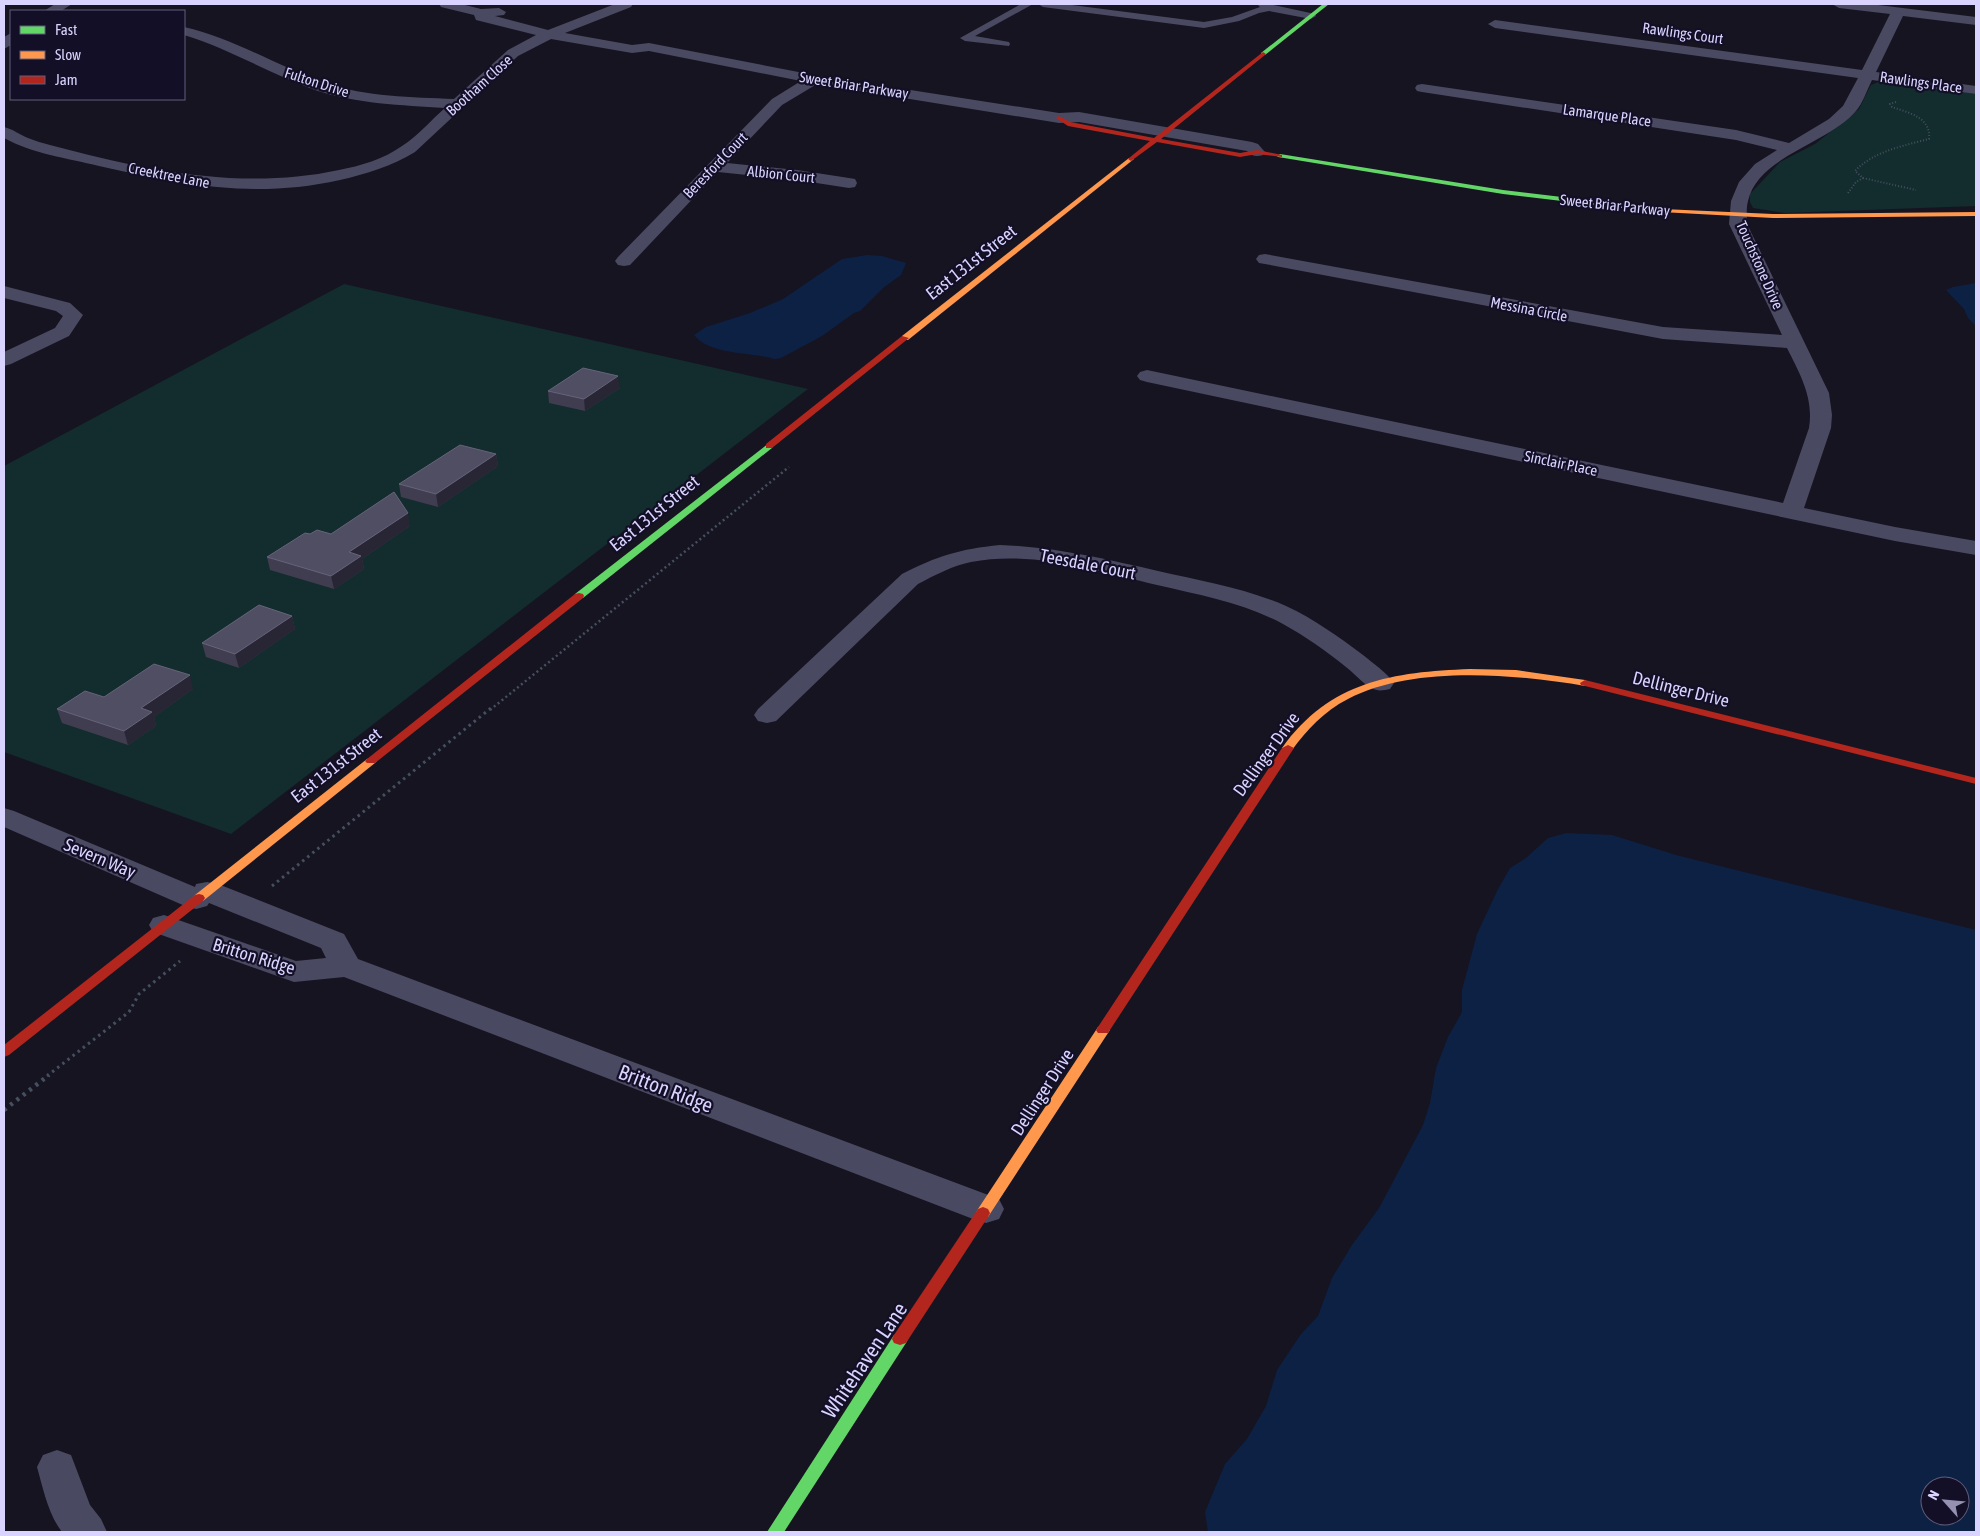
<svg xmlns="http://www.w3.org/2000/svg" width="1980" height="1536" viewBox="0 0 1980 1536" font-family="'Asap Condensed',sans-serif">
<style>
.green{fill:#132c2d}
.water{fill:#0d2144;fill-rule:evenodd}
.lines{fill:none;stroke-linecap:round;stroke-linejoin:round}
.path-far3{stroke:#44505f;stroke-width:2;stroke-dasharray:1 2;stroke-linecap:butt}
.path-far2{stroke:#44505f;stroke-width:2.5;stroke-dasharray:2 3;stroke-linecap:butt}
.path-far1{stroke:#44505f;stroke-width:3;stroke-dasharray:2.5 4;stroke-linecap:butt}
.path{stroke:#44505f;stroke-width:4.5;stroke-dasharray:3 5;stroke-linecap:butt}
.lane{fill:#4a4962;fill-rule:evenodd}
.street{fill:#4a4962;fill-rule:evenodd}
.fast{fill:#63d668;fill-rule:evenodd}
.slow{fill:#ff974d;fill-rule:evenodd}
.jam{fill:#b3261e;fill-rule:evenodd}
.wall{fill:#403d50}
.shaded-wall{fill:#282635}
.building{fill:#504e63;stroke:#66637b}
.labels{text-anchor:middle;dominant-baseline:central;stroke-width:4.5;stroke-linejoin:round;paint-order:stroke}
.far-street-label{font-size:15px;fill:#d9d4ff;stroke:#130f26}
.street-label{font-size:18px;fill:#d9d4ff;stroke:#130f26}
.near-street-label{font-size:21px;fill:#d9d4ff;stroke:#130f26}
</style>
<rect width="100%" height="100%" fill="#161421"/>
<g class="green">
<polygon points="1878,82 1892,82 1976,94 1976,206 1785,213 1753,208 1750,202 1750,194 1780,162 1815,144 1859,109 1871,85"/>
<polygon points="344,284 808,389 231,834 4,752 4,466"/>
</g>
<g class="water">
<path d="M867,255L882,256L906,263L901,275L883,288L860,311L854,313L822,336L781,358L775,359C751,352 709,355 694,335L706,327L750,313L783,299L842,259Z"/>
<polygon points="1976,283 1976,326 1968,318 1964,309 1946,290 1953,287"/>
<path d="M1566,833L1612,835L1676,855L1976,930V1532H1208L1205,1512L1225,1464L1247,1439L1266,1406L1277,1370L1301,1334L1318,1316L1332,1278L1352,1245L1379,1208L1423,1125L1430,1103L1436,1068L1448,1037L1462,1012V990L1477,934L1498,889L1510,868L1526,858L1548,838ZM1930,1486H1960V1516H1930Z"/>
</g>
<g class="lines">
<g class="path-far3">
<path d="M1896,102L1890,104L1892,107C1909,113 1931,117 1929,139C1903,146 1874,151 1855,171L1863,178L1916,190"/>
<polyline points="1848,193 1856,182 1863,178"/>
</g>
<polyline class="path-far2" points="490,710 789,467"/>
<g class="path-far1">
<polyline points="272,886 491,708"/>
<polyline points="47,1076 129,1012 139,994 180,961"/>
</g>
<polyline class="path" points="4,1110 49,1075"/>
<g class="lane">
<polygon points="1021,4 1033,4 975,36 1009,42 1010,44 1009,46 965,41 960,38"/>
<polygon points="1038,4 1064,4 1204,22 1232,17 1260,7 1257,4 1269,4 1315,14 1316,16 1311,19 1269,11 1259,13 1239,21 1204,28 1043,7"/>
</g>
<g class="street">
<polygon points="55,4 72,4 61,11 44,11"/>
<path d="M439,4H461L481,9L499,8L506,12L504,15L495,16L548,30L615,4H633L631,7L565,33L632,45L649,43L814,75L1059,113L1079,112L1252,142L1258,144L1265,152L1263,155C1255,157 1252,156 1247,151L1079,122L1059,123L817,84L782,105L727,163L797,170L849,178L855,179L857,183L855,187L849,188L797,180L718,172L630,265L624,266L618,265L615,261L618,257L772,99L801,81L649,51L632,53L551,39L518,56L415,152C392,166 366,174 340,180C255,199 182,185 99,166C67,158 33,154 4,138V127C13,129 20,135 28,138C35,141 43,143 50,145C144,170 242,191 339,170C360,166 384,159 402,146C418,136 431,120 445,108C401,105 357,104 315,90C270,74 230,49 184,35V27C234,38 278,67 326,83C366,97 412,97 454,99L508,50L536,35L476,20L474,15L441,7Z"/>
<path d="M1832,4H1870L1976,17V25L1903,16L1876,72L1976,86V94L1872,80C1867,90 1863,103 1856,111C1828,144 1758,156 1748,201C1746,208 1747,217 1747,224L1829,393L1832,415L1831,428L1804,508L1895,527L1976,541V555L1895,541L1147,382L1140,380L1137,376L1140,372L1147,370L1783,503L1809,428C1814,398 1800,374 1787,348L1663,339L1265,264L1259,263L1256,259L1259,255L1265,254L1663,327L1782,335L1729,224L1731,201L1739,182L1755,164L1777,150L1736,140L1422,92L1417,91L1415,88L1417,85L1422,84L1736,130L1789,143L1829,119L1843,106L1858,78L1495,28L1488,24L1495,20L1862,70L1890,14L1839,8Z"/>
<polygon points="11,33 11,45 4,49 4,37"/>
<polygon points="4,286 70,303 83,315 69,336 11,364 4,366 4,352 55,328 63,316 56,311 4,298"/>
<path d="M1000,545C1055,547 1105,559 1158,571C1201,581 1245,588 1286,606C1314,619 1339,637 1363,655C1374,664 1386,672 1394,683L1390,689C1384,690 1378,692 1372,688C1363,684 1354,673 1346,667C1326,651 1305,636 1283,624C1244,603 1200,595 1157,585C1097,571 1033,550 971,562C952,566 935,575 918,584L776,721L767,723L758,721L754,715L758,709L902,574C937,556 960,549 1000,545Z"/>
<polygon points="4,808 14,811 195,887 196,884 207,882 218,884 344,934 358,959 999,1199 1004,1209 999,1219 986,1223 973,1219 344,977 294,982 153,932 149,925 153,918 164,915 296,961 326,958 321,948 209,903 207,906 196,909 185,906 4,827"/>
<path d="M57,1450L71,1455L90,1505L101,1519L107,1532H62C48,1514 43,1488 37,1467L43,1455Z"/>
</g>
<g class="fast">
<polygon points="1323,4 1329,4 1265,55 1261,55 1261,53"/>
<polygon points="1280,154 1503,190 1663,209 1667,211 1663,213 1503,194 1278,157 1277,156"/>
<polygon points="769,443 773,446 772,448 583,598 575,598 574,596 575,594"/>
<polygon points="900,1333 906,1335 908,1339 906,1343 784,1532 767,1532 894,1335"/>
</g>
<g class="slow">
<polygon points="1129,158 1134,159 908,340 902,340 902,336"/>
<polygon points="1663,209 1773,214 1976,212 1976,216 1773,218 1661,212 1661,210"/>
<path d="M1470,669L1516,670L1585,680L1590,683L1585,686C1515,674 1412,665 1348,699C1324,711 1307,730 1292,750L1288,751L1282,748C1330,681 1393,672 1470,669Z"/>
<polygon points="371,758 377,761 375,763 203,901 195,901 193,898 195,895 367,759"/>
<polygon points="1103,1025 1108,1027 1110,1030 1108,1033 988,1217 983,1219 978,1217 976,1213 978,1209 1098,1027"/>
</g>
<g class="jam">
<polygon points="1263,52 1266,54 1265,55 1161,139 1240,153 1257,150 1282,155 1282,157 1257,154 1240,157 1157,142 1131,161 1128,159 1129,158 1150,141 1068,126 1056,118 1059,116 1070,122 1154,138"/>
<polygon points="902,336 909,338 772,448 766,448 766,444"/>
<polygon points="579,593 583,594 584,596 583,598 375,763 367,763 365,761 367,759 575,594"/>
<polygon points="1585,680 1976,778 1976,784 1581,685 1580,683"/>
<polygon points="1288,745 1294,748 1108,1033 1098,1033 1096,1030 1098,1027 1282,748"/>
<polygon points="199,894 203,895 205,898 203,901 9,1055 4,1057 4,1045 195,895"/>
<polygon points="983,1207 988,1209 990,1213 988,1217 906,1343 900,1345 894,1343 892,1339 894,1335 978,1209"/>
</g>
</g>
<g class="wall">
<polygon points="620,388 585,411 549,403 548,391"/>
<polygon points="496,454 498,466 438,507 401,497 399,484"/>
<polygon points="410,526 362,559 364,569 334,589 270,570 267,557 310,534 331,534"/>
<polygon points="292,616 295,629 239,668 206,657 202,643"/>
<polygon points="193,689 154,717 156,726 128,745 62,723 57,709 104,697"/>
</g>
<g class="shaded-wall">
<polygon points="618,376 620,388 585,411 584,399"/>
<polygon points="496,454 498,466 438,507 436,494"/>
<polygon points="408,513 410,526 362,559 364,569 334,589 331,576 349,552"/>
<polygon points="292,616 295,629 239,668 235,654"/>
<polygon points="190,675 193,689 154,717 156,726 128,745 124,731 141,708"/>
</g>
<g class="building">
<polygon points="583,368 618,376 584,399 548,391"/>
<polygon points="460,445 496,454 436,494 399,484"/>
<polygon points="394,492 408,513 349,552 361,556 331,576 267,557 305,533 310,534 317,530 331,534"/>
<polygon points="259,605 292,616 235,654 202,643"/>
<polygon points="154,664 190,675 141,708 152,712 124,731 57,709 85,691 104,697"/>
</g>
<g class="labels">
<g class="far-street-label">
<text transform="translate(1683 33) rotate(8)">Rawlings Court</text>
<text transform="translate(317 82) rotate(18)">Fulton Drive</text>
<text transform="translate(1921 82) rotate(8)">Rawlings Place</text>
<text transform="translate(479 85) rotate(-42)">Bootham Close</text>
<text transform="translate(854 85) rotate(9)">Sweet Briar Parkway</text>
<text transform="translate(1607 115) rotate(8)">Lamarque Place</text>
<text transform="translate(715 165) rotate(-46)">Beresford Court</text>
<text transform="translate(781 174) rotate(6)">Albion Court</text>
<text transform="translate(169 175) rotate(11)">Creektree Lane</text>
<text transform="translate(1615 205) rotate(6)">Sweet Briar Parkway</text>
<text transform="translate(1760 265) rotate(66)">Touchstone Drive</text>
<text transform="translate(1529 309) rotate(11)">Messina Circle</text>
<text transform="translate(1561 463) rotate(12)">Sinclair Place</text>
</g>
<g class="street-label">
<text transform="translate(971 262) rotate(-38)">East 131st Street</text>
<text transform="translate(654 513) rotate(-39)">East 131st Street</text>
<text transform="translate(1088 564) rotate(11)">Teesdale Court</text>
<text transform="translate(1681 689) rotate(14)">Dellinger Drive</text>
<text transform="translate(1266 754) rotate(-54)">Dellinger Drive</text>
<text transform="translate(336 765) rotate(-38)">East 131st Street</text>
<text transform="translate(100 858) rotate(23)">Severn Way</text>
<text transform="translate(254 956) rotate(17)">Britton Ridge</text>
<text transform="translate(1042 1092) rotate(-57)">Dellinger Drive</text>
</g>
<g class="near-street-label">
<text transform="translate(666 1088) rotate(21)">Britton Ridge</text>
<text transform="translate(864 1360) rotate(-56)">Whitehaven Lane</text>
</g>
</g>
<rect width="1980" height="1536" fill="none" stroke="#d9d4ff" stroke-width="10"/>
<rect x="10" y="10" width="175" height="90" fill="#130f26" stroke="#625e7d"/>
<rect x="20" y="26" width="25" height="8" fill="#63d668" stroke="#625e7d"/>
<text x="55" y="35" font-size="15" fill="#d9d4ff">Fast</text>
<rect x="20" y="51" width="25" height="8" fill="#ff974d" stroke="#625e7d"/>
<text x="55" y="60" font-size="15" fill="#d9d4ff">Slow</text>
<rect x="20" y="76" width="25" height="8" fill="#b3261e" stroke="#625e7d"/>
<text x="55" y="85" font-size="15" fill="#d9d4ff">Jam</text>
<g transform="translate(1945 1501) rotate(297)"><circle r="24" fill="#130f26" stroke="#625e7d"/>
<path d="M0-4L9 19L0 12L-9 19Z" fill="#9591b1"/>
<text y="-8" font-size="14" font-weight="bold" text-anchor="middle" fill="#d9d4ff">N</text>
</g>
</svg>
